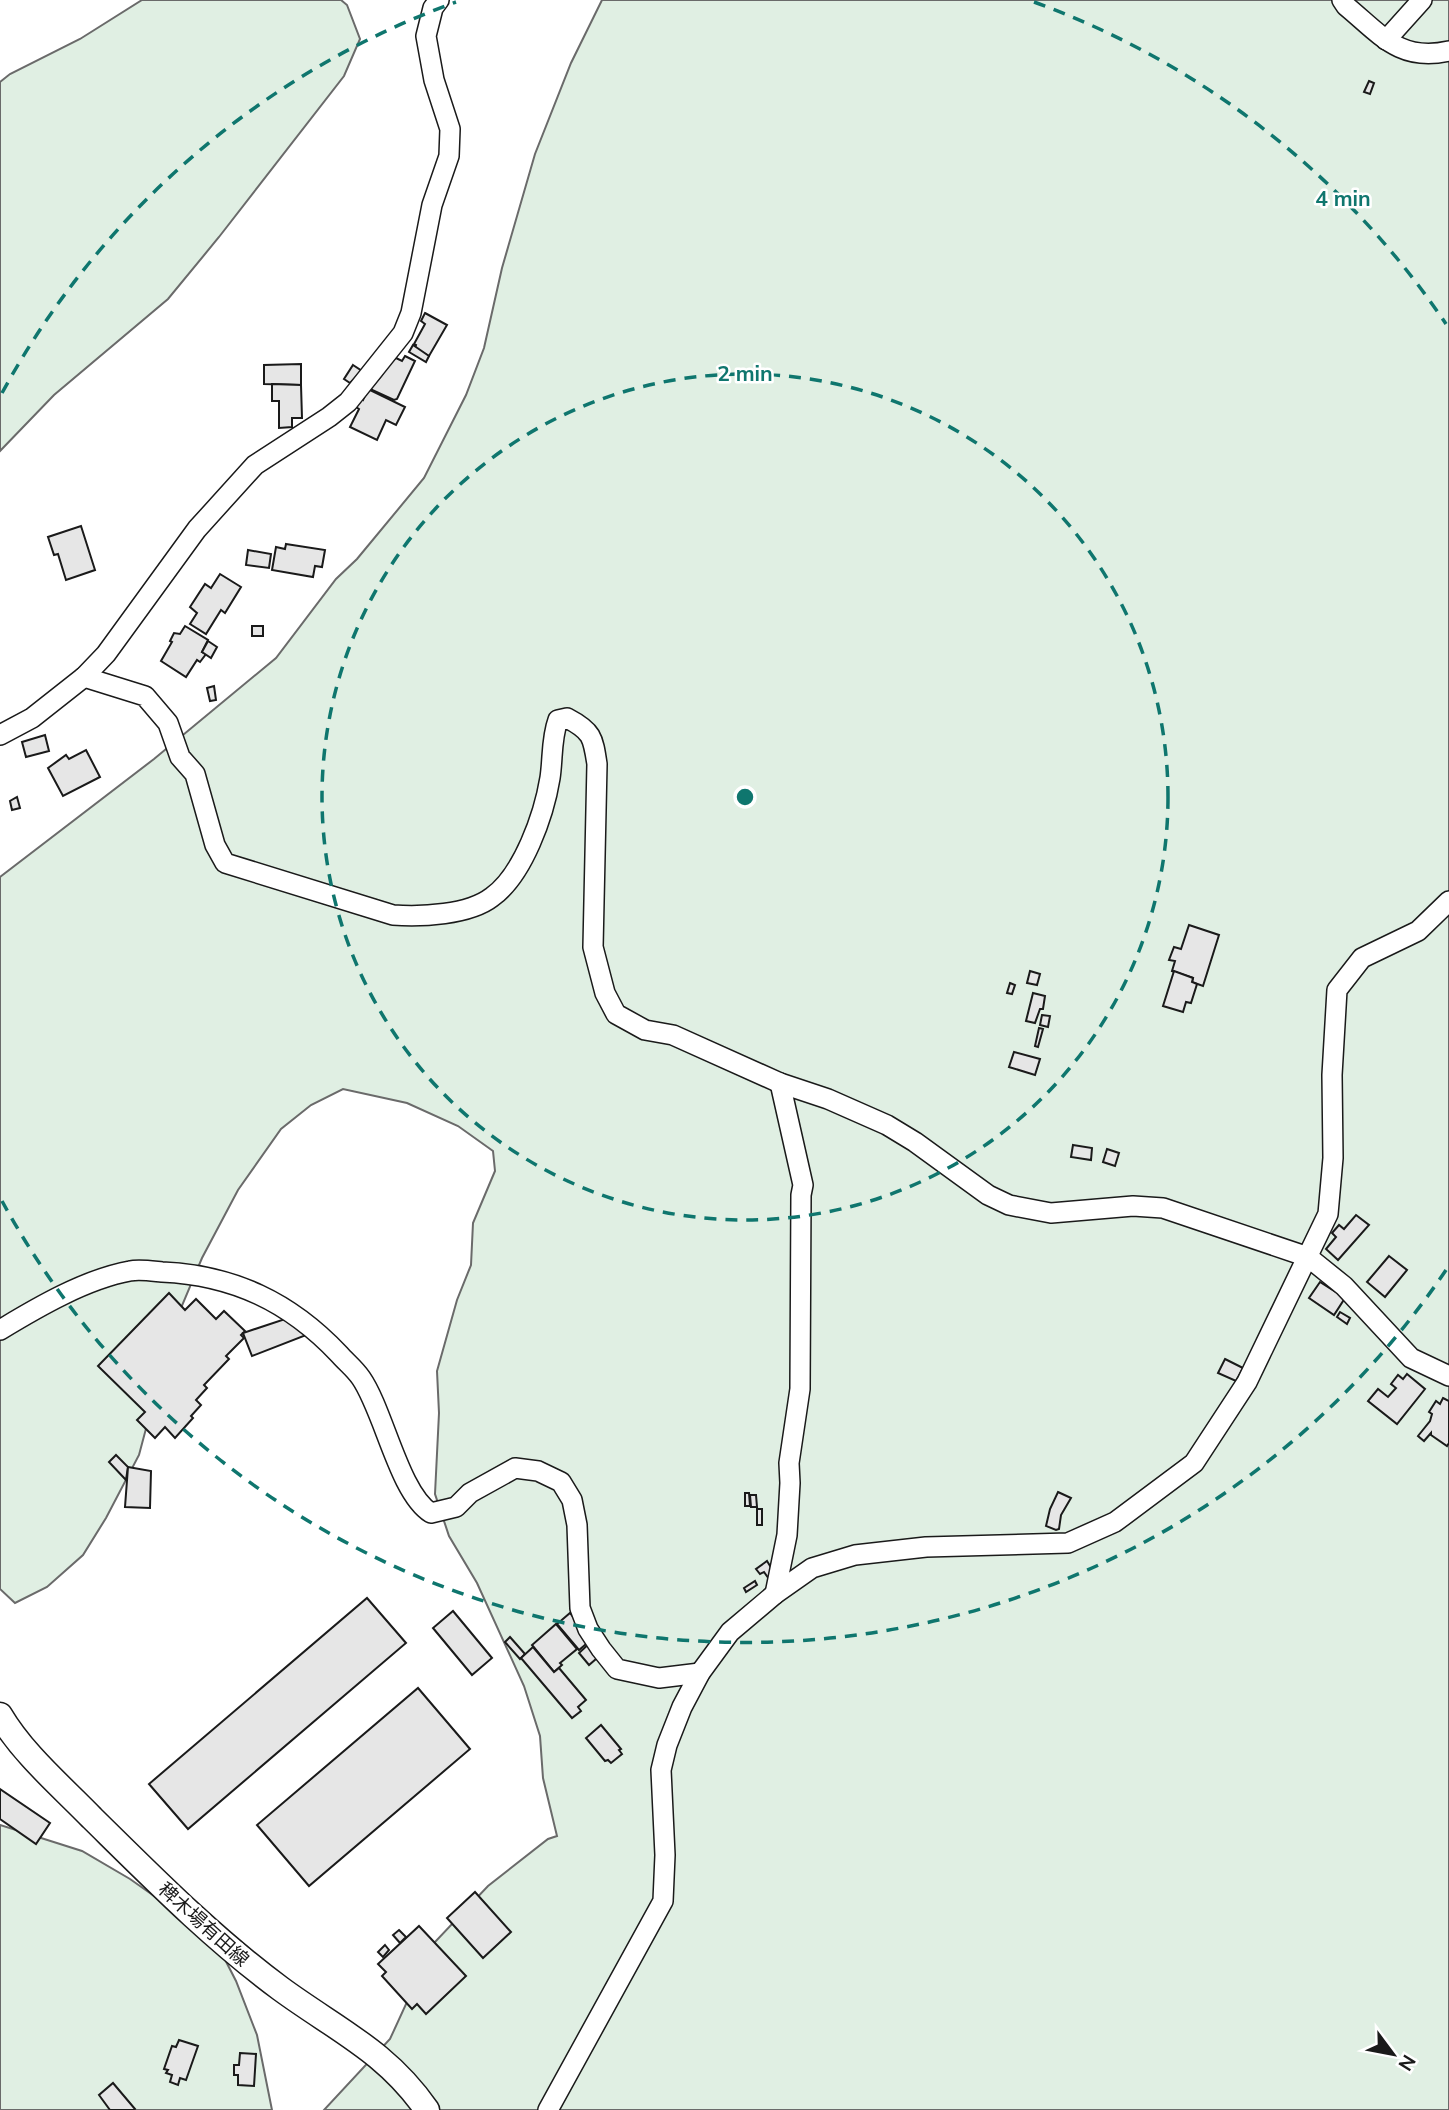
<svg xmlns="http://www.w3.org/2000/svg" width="1449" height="2110" viewBox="0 0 1449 2110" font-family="Mulish,'Noto Sans JP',sans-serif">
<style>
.green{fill:#e0efe3;stroke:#6a6a6a;stroke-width:2}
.building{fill:#e6e6e6;stroke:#1a1a1a;stroke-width:2}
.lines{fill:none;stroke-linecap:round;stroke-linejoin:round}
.minor-casing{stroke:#1a1a1a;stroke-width:22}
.major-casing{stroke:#1a1a1a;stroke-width:27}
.minor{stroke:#fff;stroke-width:19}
.major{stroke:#fff;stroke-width:24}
.ring{fill:none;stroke:#0f766e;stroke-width:3.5;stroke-dasharray:12 9}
.labels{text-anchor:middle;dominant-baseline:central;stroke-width:5;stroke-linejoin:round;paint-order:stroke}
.street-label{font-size:19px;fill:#1a1a1a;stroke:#fff}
.centre{fill:#0f766e;stroke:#fff;stroke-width:3.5}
.ring-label{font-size:21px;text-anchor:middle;font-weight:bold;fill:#0f766e;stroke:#fff;stroke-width:5;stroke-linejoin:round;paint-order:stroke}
</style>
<rect width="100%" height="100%" fill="#fff"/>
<g class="green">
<polygon points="142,0 341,0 347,5 360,39 344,76 219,237 168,299 54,395 0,451 0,82 10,74 80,39"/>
<polygon points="602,0 1449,0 1449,2110 324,2110 390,2039 434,1943 488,1886 548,1839 557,1836 543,1778 540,1736 524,1686 477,1583 449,1536 435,1494 439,1413 437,1371 457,1300 471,1265 473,1223 495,1171 493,1151 458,1126 407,1103 343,1089 311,1105 281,1129 238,1190 202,1258 173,1327 139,1455 106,1518 83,1555 47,1587 15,1603 0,1589 0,877 154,759 276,658 336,579 357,559 424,478 466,395 484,348 502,268 535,154 571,63"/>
<polygon points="0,1825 82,1851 130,1879 174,1910 218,1946 236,1981 257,2035 272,2110 0,2110"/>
</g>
<g class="building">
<polygon points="1369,81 1374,83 1370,94 1364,92"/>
<polygon points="425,313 447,325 429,356 415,348 416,345 414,344 425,324 421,321"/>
<polygon points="413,345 429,356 426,362 409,352"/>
<polygon points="405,356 415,361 397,399 394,400 370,389 382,375 387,364 396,358 402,361"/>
<polygon points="301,364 301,385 264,384 264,365"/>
<polygon points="353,365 362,371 350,383 344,379"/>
<polygon points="272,384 301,385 302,418 292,418 292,427 279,428 279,401 272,401"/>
<polygon points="368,389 405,407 396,425 386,420 377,440 350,427 359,409 356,407 360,398 363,400"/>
<polygon points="81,526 95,570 66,580 58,554 54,555 48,537"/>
<polygon points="286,544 325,550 322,567 315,566 313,577 272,570 276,547 285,549"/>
<polygon points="248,550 271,554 269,568 246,565"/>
<polygon points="220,574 241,587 225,613 221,610 206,634 190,624 197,613 190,607 205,584 211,588"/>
<polygon points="185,626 208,640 202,652 206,654 200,662 197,660 186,677 161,661 172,642 170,641 174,633 180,634"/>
<rect x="252" y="626" width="11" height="10"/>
<polygon points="208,641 217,647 211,658 202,652"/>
<polygon points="214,686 216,700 210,701 207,688"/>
<polygon points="45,735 49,751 26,757 22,742"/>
<polygon points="86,750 100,777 63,796 48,768 66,755 69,759"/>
<polygon points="17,797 20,808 12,810 10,801"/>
<polygon points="1189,925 1219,935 1203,986 1192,982 1193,978 1172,971 1175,961 1169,960 1174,947 1181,949"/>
<polygon points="1030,971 1040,974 1037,985 1027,983"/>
<polygon points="1174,971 1193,978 1192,982 1197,984 1191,1003 1186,1002 1183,1012 1163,1006"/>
<polygon points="1010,983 1015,985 1012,994 1007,993"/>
<polygon points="1033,993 1045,996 1043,1009 1040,1009 1035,1023 1026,1021"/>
<polygon points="1042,1015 1050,1016 1048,1027 1040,1025"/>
<polygon points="1039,1028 1043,1029 1038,1047 1035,1046"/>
<polygon points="1014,1052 1040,1059 1035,1075 1009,1067"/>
<polygon points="1073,1145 1092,1148 1091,1160 1071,1157"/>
<polygon points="1107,1149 1119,1153 1115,1166 1103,1162"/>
<polygon points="1356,1215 1369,1225 1338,1260 1326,1249 1336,1237 1332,1233 1339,1225 1344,1229"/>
<polygon points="1389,1256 1407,1270 1385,1297 1367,1282"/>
<polygon points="1320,1282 1345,1298 1334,1315 1309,1298"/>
<polygon points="169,1293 185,1310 196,1299 216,1319 224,1311 245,1331 241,1335 244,1338 226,1356 229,1359 204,1385 207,1388 196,1400 201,1405 191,1416 193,1418 175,1438 165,1427 155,1438 137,1420 145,1412 98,1366"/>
<polygon points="1340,1312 1350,1318 1347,1324 1337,1317"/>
<polygon points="294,1316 314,1332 252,1356 243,1333"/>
<polygon points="1225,1359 1243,1368 1236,1381 1218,1373"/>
<polygon points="1407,1374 1425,1389 1397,1424 1368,1401 1378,1389 1388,1397 1396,1388 1391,1384 1398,1375 1403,1379"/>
<polygon points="1443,1398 1449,1401 1449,1443 1447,1446 1431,1435 1431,1433 1424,1441 1418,1436 1430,1421 1432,1414 1429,1412 1436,1401 1440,1404"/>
<polygon points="116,1455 128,1467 126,1480 109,1462"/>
<polygon points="128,1467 151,1471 150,1508 125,1507"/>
<polygon points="1058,1492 1071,1498 1061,1515 1059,1529 1056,1530 1046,1526 1050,1509"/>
<polygon points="745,1493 749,1493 750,1506 745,1506"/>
<polygon points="750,1495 756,1495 757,1507 751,1507"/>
<rect x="757" y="1509" width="5" height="16"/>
<polygon points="767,1561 775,1574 769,1579 764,1572 760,1574 756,1569"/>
<polygon points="755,1581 757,1585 746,1592 744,1588"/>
<polygon points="367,1598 406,1643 188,1829 149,1784"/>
<polygon points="453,1611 492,1658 472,1675 433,1628"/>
<polygon points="570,1613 592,1639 579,1650 557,1624"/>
<polygon points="556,1624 577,1649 560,1663 562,1665 554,1672 532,1645"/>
<polygon points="510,1637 525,1654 520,1659 505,1642"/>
<polygon points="592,1641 603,1653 589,1665 579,1653"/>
<polygon points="533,1647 554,1672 559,1668 586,1700 578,1707 581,1711 572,1718 521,1658"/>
<polygon points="418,1688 470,1749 309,1886 257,1825"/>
<polygon points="601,1725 621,1749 619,1750 622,1754 611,1763 608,1760 605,1761 586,1738"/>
<polygon points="0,1789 50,1823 36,1844 0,1819"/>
<polygon points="475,1892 511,1932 483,1958 447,1918"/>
<polygon points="419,1926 466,1976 426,2014 417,2004 412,2009 382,1976 386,1972 378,1964"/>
<polygon points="399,1930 406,1937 400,1943 393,1935"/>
<polygon points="385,1945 389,1950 383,1957 378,1952"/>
<polygon points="179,2040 198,2046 186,2080 180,2078 178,2085 170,2082 172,2075 166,2073 168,2070 164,2069 172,2046 176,2047"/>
<polygon points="240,2053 256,2054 254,2086 238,2085 238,2075 234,2075 234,2065 239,2065"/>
<polygon points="113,2083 135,2109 134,2110 110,2110 99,2095"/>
</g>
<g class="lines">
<g class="minor-casing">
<g id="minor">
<path d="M1342,0L1346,6C1381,35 1400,62 1449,51"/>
<polyline points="1386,40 1422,0"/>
<path d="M84,677L145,696L168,723L180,757L195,774L215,845L225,863L393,915C421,917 469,915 492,897C523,875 544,815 550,778C553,759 551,739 558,720L567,718C592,731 593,737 597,764L593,947L605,993L616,1014L645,1030L673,1035L780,1083L828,1099L887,1125L915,1142L988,1195L1009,1205L1051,1213L1133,1206L1163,1208L1308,1257L1344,1286L1411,1358L1449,1376"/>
<polyline points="0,735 32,718 84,677 106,654 197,529 255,465 329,417 348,402 403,333 411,313 432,205 449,156 450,129 434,80 426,36 433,8 439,0"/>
<path d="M0,1330C38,1307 86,1279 130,1271C139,1269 152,1271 162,1272C233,1275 290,1302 339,1354C346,1362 355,1369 361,1378C384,1411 399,1493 431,1513L456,1507L470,1493L515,1468L538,1471L561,1482L572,1500L577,1525L580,1608L588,1629L601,1649L617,1669L659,1678L700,1673"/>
<polyline points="775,1594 787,1535 790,1483 789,1463 800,1389 801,1195 803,1185 780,1083"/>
<polyline points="548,2110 663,1901 665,1855 661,1770 667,1745 682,1707 700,1673 730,1632 775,1594 812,1568 855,1555 926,1547 1068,1543 1115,1522 1194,1463 1247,1382 1328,1214 1333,1158 1332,1075 1337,990 1362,958 1418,931 1449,901"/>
</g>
</g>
<g class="major-casing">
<path id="major" d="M0,1715C23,1754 61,1786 92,1818C153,1878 212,1938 281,1989C337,2030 386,2051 427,2110"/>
</g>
<use href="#minor" class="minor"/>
<use href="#major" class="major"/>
</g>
<g class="ring">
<circle cx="745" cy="797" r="423"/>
<path d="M1446 1270A846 846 0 0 1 2 1201M2 393A846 846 0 0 1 456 2M1034 2A846 846 0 0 1 1446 324"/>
</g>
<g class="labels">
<g class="street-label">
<text transform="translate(204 1924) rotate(42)">稗木場有田線</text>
</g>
</g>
<circle cx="745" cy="797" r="10" class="centre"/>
<g class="ring-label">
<text x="1343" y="206">4 min</text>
<text x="745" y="381">2 min</text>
</g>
<g transform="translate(1393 2054) rotate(122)" stroke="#ffffff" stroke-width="5" paint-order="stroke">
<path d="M0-5L12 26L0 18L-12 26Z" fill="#1a1a1a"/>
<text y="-10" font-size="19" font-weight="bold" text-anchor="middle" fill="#1a1a1a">N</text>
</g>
</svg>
